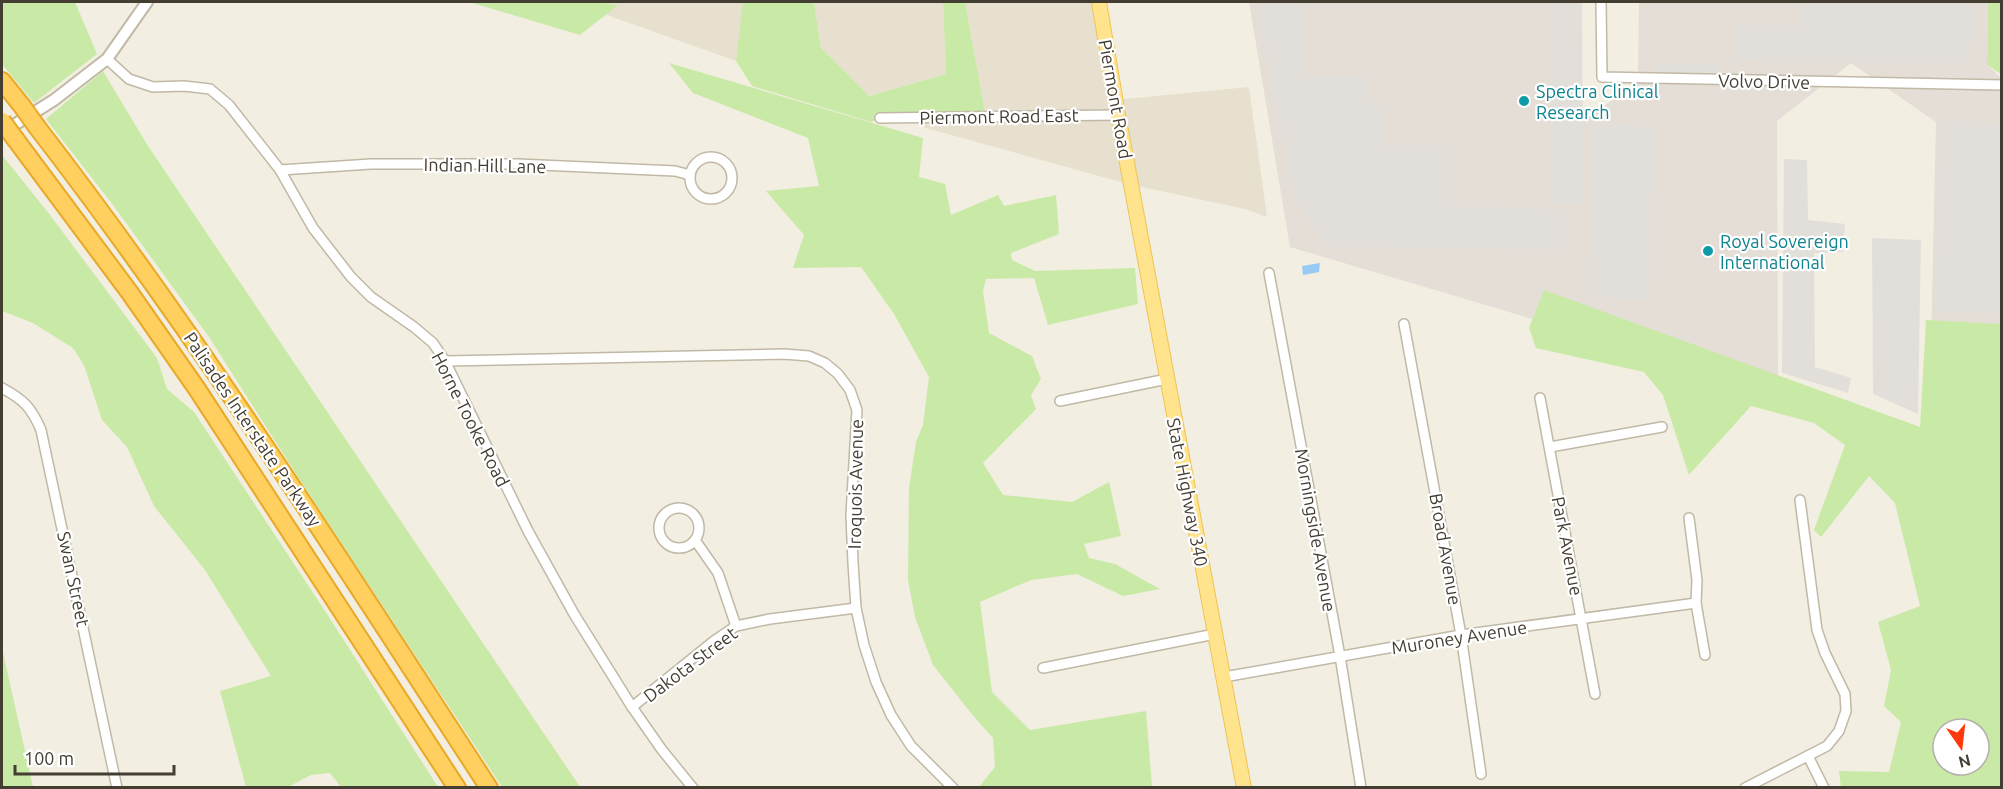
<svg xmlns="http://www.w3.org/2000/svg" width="2003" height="789" viewBox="0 0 2003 789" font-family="Ubuntu,sans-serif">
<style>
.residential{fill:#e7e0cf}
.industrial{fill:#e4ded7}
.green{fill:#c9eaa6;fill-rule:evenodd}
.parking{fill:#e2dfdb}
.water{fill:#97cbf5}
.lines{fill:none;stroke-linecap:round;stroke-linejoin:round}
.minor-casing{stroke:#c1b9a6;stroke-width:12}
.tertiary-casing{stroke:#c1b9a6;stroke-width:14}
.primary-casing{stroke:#ecc555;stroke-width:16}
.motorway-casing{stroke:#e9a825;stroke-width:20}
.minor{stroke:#fff;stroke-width:9}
.tertiary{stroke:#fff;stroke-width:10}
.primary{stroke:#ffe38d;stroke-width:14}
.motorway{stroke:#ffd05f;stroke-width:16}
.motorway-bridge-casing{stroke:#e9a825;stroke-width:20;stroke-linecap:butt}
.motorway-bridge{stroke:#ffd05f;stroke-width:16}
.culture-dot{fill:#0f9aa8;stroke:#fff;stroke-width:2}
.labels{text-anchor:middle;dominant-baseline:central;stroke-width:4.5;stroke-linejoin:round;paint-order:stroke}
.street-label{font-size:18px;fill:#443d32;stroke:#fff}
.culture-label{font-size:18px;fill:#0d838f;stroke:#fff;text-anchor:start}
</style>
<rect width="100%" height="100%" fill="#f2eee1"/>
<g class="residential">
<polygon points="599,2 744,2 739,62 604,14 617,5"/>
<polygon points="814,2 943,2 946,74 868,96 821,48"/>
<polygon points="967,2 1098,2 1115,100 1249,87 1267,217 1245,209 1128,184 919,126 917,117 985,113 966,7"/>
</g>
<polygon class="industrial" points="1249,2 1580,2 1583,120 1638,83 1639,2 1988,2 1987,65 2002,79 2001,458 1929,436 1936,122 1851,63 1777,121 1778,392 1290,247"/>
<g class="green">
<polygon points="2,2 75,2 97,54 34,103 2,64"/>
<polygon points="469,2 599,2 618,5 580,35"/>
<polygon points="743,2 814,2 821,48 869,96 946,74 943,2 967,2 966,7 985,113 895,112 871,122 752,86 736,61"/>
<polygon points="1988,2 2001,2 2001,74 1987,65"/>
<polygon points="669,63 923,138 919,177 945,184 951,215 998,195 1004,206 1056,195 1059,234 1011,253 1012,260 1035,271 1135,268 1138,304 1048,325 1034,278 986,279 983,291 989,333 1032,356 1041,379 1031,395 1036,409 983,463 1003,495 1072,502 1109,482 1121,536 1084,544 1089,558 1115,564 1160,589 1123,596 1077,574 1031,580 980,602 992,692 1030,730 1146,711 1152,787 979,787 995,767 993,738 970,712 933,665 915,617 908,580 909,488 916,442 923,425 929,377 894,314 861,267 793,268 804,235 766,191 819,186 808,138 693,93"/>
<polygon points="103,71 148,146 580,787 502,787 296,474 209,337 113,205 46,119"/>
<polygon points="2,155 50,215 157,358 167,389 194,412 325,611 438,787 341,787 330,773 311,775 288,787 246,787 220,691 271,676 205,570 154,506 127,447 102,420 84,365 73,348 33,323 2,311"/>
<path d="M1544,290L1920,427L1926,320L2001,324V787H1841L1839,771L1889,772L1901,722L1884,706L1891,670L1878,622L1920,606L1895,503L1869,476L1821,537L1814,530L1845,445L1814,423L1751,406L1689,475L1663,395L1644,372L1536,348L1529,328ZM1943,729H1979V765H1943Z"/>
<polygon points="2,648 33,787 2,787"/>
</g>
<g class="parking">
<polygon points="1257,2 1305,2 1304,76 1366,77 1370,102 1380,105 1383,145 1452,146 1452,206 1564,209 1566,249 1326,247 1294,196"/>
<polygon points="1554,2 1582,2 1583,206 1551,202"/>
<polygon points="1799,2 1974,2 1973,45 1967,46 1967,63 1734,61 1735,25 1799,25"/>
<polygon points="1655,64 1719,64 1719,72 1655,73"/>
<polygon points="1940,121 2001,123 2001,313 1935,312"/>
<polygon points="1594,124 1655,127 1648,300 1587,297"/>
<polygon points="1784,159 1807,160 1808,220 1845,224 1843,252 1814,253 1815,367 1851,378 1848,393 1782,373"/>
<polygon points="1872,238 1921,240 1918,414 1873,394"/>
</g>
<polygon class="water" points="1320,263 1319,272 1303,275 1302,266"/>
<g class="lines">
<g class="minor-casing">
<g id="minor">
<polyline points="1601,2 1602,77 2002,85"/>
<polyline points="107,59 129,79 153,87 184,86 210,89 229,105 280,170 313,228 351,277 371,297 414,327 433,343 445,361 528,531 574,614 632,707 662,750 693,788"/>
<polyline points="880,118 1118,115"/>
<circle cx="711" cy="178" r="21"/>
<polyline points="280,170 371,164 518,164 675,171 690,175"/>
<polyline points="1269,273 1340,656 1361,788"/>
<polyline points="1404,324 1461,635 1481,774"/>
<polyline points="445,361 784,354 809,356 825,363 838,374 850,390 857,410 851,515 853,563 856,608 864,645 876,682 891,715 911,746 953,788"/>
<path d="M2,388C24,400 31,407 41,430L117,788"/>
<polyline points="1540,398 1595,694"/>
<polyline points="1060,401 1167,379"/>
<polyline points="1550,447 1662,427"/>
<circle cx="679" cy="528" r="20"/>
<polyline points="1689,518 1697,580 1696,603 1705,655"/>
<polyline points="695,540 718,573 736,626"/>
<polyline points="1043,668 1215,634"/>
<polyline points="1224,677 1461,635 1696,603"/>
<polyline points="632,707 714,641 736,626 770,619 856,608"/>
<polyline points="1808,756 1824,788"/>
<polyline points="1745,788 1827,746 1839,731 1846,711 1845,694 1825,653 1817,630 1800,500"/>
</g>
</g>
<g class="tertiary-casing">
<polyline id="tertiary" points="3,132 54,100 107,59 147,2"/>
</g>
<g class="primary-casing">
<polyline id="primary" points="1099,2 1118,115 1244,788"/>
</g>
<g class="motorway-casing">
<g id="motorway">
<polyline points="2,81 22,106"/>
<path d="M37,127C200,338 343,564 489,788"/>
<polyline points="16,140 130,293 197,389 457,788"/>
</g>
</g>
<use href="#minor" class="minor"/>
<use href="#tertiary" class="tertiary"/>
<use href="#primary" class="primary"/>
<use href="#motorway" class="motorway"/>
<g class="motorway-bridge-casing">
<g id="motorway-bridge">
<polyline points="22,106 37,127"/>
<polyline points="2,121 16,140"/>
</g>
</g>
<use href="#motorway-bridge" class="motorway-bridge"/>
</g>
<g class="culture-dot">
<circle cx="1524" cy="101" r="6"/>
<circle cx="1708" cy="251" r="6"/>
</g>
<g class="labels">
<g class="street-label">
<text transform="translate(1764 81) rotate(1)">Volvo Drive</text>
<text transform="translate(1116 99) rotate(80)">Piermont Road</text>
<text transform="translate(999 116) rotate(-1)">Piermont Road East</text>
<text transform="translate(485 165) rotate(1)">Indian Hill Lane</text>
<text transform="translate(471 419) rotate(63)">Horne Tooke Road</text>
<text transform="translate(253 429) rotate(56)">Palisades Interstate Parkway</text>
<text transform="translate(855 484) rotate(-89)">Iroquois Avenue</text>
<text transform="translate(1188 492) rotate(79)">State Highway 340</text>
<text transform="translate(1316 530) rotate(80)">Morningside Avenue</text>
<text transform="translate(1568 546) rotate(79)">Park Avenue</text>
<text transform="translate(1446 549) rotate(80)">Broad Avenue</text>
<text transform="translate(74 579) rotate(78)">Swan Street</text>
<text transform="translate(1459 637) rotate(-9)">Muroney Avenue</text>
<text transform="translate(690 664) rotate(-37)">Dakota Street</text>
</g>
<g class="culture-label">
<text x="1536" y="91">Spectra Clinical<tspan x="1536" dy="21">Research</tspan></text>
<text x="1720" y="241">Royal Sovereign<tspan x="1720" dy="21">International</tspan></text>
</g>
</g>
<rect width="2003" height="789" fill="none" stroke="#443d32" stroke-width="6"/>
<g transform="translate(1961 747) rotate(166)"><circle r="28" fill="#ffffff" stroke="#b4b1ad" stroke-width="1.5"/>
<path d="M0-4.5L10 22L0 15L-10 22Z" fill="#ff390b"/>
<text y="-9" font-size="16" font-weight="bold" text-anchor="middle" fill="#443d32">N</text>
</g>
<path d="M15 765v9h159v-9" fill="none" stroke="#443d32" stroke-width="3"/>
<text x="24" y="765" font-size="18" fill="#443d32" stroke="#ffffff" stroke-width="4.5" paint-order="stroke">100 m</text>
</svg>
